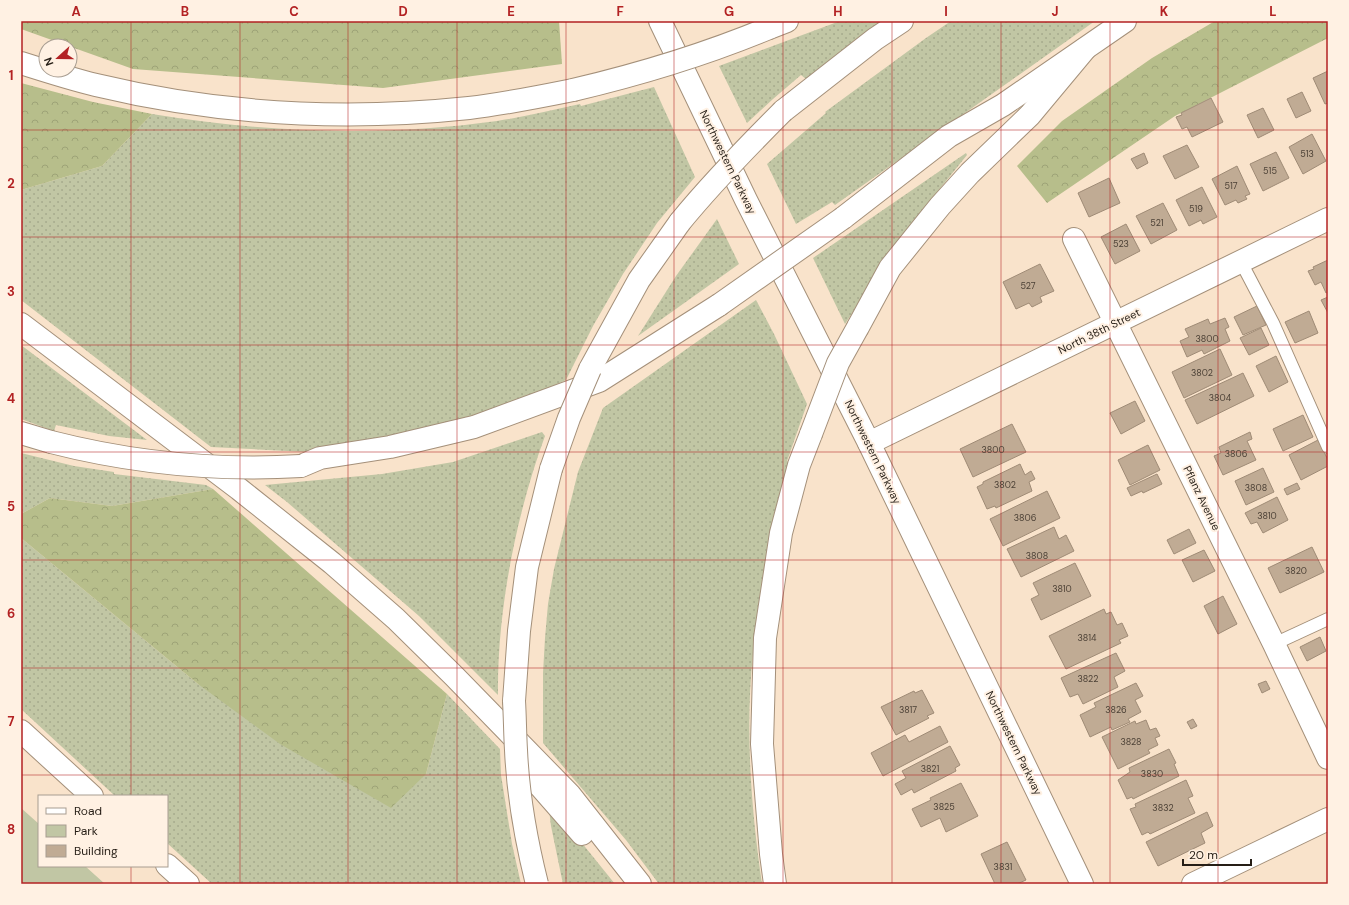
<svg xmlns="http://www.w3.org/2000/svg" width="1349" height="905" viewBox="0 0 1349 905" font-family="'DM Sans',sans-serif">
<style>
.grass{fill:url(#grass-dots)}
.forest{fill:url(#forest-crowns)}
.park{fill:#c1c6a4}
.building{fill:#c0ab94;stroke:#9f8b76}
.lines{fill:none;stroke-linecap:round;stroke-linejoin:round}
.lane-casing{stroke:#a4907a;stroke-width:14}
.street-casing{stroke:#a4907a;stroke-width:24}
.secondary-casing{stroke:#a4907a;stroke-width:24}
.highway-casing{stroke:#a4907a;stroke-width:24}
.lane{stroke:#fff;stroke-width:12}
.street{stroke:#fff;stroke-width:22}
.secondary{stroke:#fff;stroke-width:22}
.highway{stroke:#fff;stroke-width:22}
.highway-bridge-casing{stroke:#a4907a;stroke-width:24;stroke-linecap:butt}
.highway-bridge{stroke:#fff;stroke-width:22}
.grid{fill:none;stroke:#b32223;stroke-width:1;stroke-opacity:0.55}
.labels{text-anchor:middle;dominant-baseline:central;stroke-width:4;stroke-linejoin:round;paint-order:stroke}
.number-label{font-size:9px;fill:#4c4136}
.street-label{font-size:11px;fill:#261e16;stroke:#fff1e3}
.neatline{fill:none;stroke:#b32223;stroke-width:1.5}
.grid-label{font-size:13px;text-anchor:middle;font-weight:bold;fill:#b32223}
</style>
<defs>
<pattern id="grass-dots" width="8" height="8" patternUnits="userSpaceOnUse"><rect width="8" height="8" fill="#c1c6a4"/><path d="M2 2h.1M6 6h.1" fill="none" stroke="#a6aa8c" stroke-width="1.8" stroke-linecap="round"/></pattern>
<pattern id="forest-crowns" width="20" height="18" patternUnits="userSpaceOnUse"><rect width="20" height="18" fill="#b7be8b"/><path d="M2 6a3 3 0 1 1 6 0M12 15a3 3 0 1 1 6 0" fill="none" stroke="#9da377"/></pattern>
</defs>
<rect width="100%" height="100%" fill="#f9e3cb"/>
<g class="grass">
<polygon points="840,21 884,21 806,79 801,75 773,99 747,123 719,66"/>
<polygon points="951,21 1095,21 835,205 832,202 796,224 767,164 826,113 825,112 926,38"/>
<path d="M654,87L695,177L657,223L623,274L593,326L566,380L525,399L441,427L306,452L211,447L21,300V190L102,166L152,114C266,133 382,137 497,121C524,117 552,110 580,104L581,106Z"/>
<polygon points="966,153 967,155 917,217 891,254 845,324 813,258"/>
<polygon points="717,219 739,264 638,336 676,276"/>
<path d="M756,300L774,334L807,404L787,461L790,464C783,491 775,518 769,546C761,581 756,618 753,654C745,730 751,808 762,884H659L626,840L543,743V673L545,638L548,604L554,569L578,472L603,408Z"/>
<polygon points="21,345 147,440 109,436 56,425 54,431 21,419"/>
<path d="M542,432L545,436C516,515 497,611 498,695L419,616L287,502L265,485L382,474L453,462Z"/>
<polygon points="21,453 74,466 114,472 114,474 206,485 213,489 112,506 50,498 21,514"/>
<polygon points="21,538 198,684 426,774 447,694 500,749 501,775 512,844 521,884 212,884 167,843 167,796 115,796 21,709"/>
<polygon points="548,801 615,884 563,884 551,826"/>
</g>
<g class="forest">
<polygon points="21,21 559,21 562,64 383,88 133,69 21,29"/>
<polygon points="1215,21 1328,21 1328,38 1175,116 1047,203 1017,166 1062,121 1152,58"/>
<polygon points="21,83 93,102 152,114 102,166 21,190"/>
<polygon points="213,489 447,694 426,774 391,808 280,744 198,684 21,538 21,514 50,498 112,506"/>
</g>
<polygon class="park" points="21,808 39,824 39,866 85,866 105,884 21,884"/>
<g class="building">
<polygon points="1328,71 1328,103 1325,104 1313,78"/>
<polygon points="1302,92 1311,111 1296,118 1287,99"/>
<polygon points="1211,98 1223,122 1192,137 1187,127 1182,129 1176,117 1182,115 1181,113"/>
<polygon points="1263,108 1274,130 1258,138 1247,115"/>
<polygon points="1312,134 1326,161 1303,174 1289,147"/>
<polygon points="1187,145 1199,167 1175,179 1163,156"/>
<polygon points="1276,152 1289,178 1263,191 1250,164"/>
<polygon points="1144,153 1148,163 1137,169 1131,159"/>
<polygon points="1237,166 1250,194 1245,196 1247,199 1238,203 1236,200 1225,205 1212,179"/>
<polygon points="1109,178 1120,203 1089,217 1078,193"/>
<polygon points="1202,187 1217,217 1203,224 1201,220 1189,226 1176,200"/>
<polygon points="1163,203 1177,230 1151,244 1136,216"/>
<polygon points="1126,224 1140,251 1115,264 1101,237"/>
<polygon points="1328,260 1328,292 1326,293 1321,282 1315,285 1308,271 1314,269 1313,267"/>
<polygon points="1040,264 1054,291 1040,297 1042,302 1032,307 1029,303 1016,309 1003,282"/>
<polygon points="1328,297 1328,313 1321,300"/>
<polygon points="1257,306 1266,325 1243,335 1234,317"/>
<polygon points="1309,311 1318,333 1295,343 1285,322"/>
<polygon points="1225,318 1229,327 1225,329 1230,341 1204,354 1202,350 1187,357 1180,341 1189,337 1185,329 1208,319 1210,324"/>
<polygon points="1261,328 1269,345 1249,355 1240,338"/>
<polygon points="1220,349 1232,375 1184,398 1172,372"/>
<polygon points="1276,356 1288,382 1269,392 1256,366"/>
<polygon points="1243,373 1254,396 1197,424 1185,400"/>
<polygon points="1135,401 1145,421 1121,434 1110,413"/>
<polygon points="1303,415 1313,437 1283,451 1273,429"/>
<polygon points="1012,424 1026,452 973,477 960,449"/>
<polygon points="1250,432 1252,439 1247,441 1256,460 1223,475 1214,456 1221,453 1219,447"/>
<polygon points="1318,440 1328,460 1328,466 1301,480 1289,455"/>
<polygon points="1148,445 1160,470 1130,485 1118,460"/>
<polygon points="1020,464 1025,475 1031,471 1035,479 1029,482 1032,491 996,508 995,506 987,509 977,487 983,484 983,482"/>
<polygon points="1263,468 1274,492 1246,505 1235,481"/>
<polygon points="1157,474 1162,484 1143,493 1142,491 1131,496 1127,488"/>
<polygon points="1297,483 1300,489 1287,495 1284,489"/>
<polygon points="1047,491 1060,518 1003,546 990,519"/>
<polygon points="1277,497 1288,520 1263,533 1257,522 1251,524 1245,513"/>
<polygon points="1054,527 1059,539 1066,535 1074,551 1021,577 1007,549"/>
<polygon points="1189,529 1196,543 1174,554 1167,540"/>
<polygon points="1312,547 1324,572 1280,593 1268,568"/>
<polygon points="1204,550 1215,571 1193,582 1182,560"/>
<polygon points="1075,563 1091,596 1041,620 1031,599 1039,595 1033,583"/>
<polygon points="1223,596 1237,624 1218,634 1204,606"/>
<polygon points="1104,609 1106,614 1111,612 1117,625 1122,623 1128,636 1119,640 1121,643 1066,669 1049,636"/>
<polygon points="1320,637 1326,651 1307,661 1300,647"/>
<polygon points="1116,653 1125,671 1114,677 1118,687 1083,704 1078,694 1070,697 1061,678"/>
<polygon points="1266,681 1270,689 1262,693 1258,684"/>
<polygon points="1136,683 1143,696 1135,700 1141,712 1128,719 1130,722 1112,730 1111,727 1090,737 1080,715 1096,707 1094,703"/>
<polygon points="922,690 934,713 927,716 929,718 896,735 881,707 914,691 915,693"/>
<polygon points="1193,719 1197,726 1191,729 1187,722"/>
<polygon points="1146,720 1150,730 1156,728 1160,736 1155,738 1158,745 1148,750 1150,753 1118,769 1102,737 1135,721 1136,724"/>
<polygon points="940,726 948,742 883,776 871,753 905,735 909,742"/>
<polygon points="950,746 960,765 955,768 956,771 914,793 912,789 901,795 895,784 906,778 902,771"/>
<polygon points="1169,749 1176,763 1174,764 1179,776 1133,799 1132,797 1127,799 1118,780 1130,772 1129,768"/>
<polygon points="1186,780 1193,796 1188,798 1195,813 1150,834 1148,832 1142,835 1130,809 1136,807 1135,804"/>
<polygon points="961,783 978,816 946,832 940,818 921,827 912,809 931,800 930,798"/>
<polygon points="1207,812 1213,826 1201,833 1205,843 1158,866 1146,842"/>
<polygon points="1007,842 1026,880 1017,884 995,884 981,854"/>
</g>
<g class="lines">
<g class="lane-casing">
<g id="lane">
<polyline points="1241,262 1273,323 1328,447"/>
<polyline points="1274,644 1328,619"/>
</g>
</g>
<g class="street-casing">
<g id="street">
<polyline points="1074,239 1274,644 1328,758"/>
<polyline points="1193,884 1328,819"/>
</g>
</g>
<g class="secondary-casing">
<g id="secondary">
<polyline points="660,21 746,200 869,443 1082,884"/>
<polyline points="869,443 1328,219"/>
</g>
</g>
<g class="highway-casing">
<g id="highway">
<polyline points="769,28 787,21"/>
<path d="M21,63C46,71 71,79 96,85C217,114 345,121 469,108C504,104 538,97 573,90"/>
<polyline points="783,111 875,39 902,21"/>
<polyline points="843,218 949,136 1003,105 1125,21"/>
<polyline points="21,324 239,489 332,563 396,619 454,676 570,795 640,884"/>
<polyline points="858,327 890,268 940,206 970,173 1030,115 1085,49"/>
<polyline points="590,369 639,280 680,222"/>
<polyline points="21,433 51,442"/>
<polyline points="301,466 320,458 390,447 474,427 599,381 719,305"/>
<polyline points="514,701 519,631 527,567 551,469"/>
<polyline points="21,731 92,796"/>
<polyline points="532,777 582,834"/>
<polyline points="167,865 188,884"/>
<polyline points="775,884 771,854 762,744 765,638 781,533 799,465 811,434"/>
</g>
</g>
<use href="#lane" class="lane"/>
<use href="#street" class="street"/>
<use href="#secondary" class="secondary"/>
<use href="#highway" class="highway"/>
<g class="highway-bridge-casing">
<g id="highway-bridge">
<path d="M573,90C641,74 704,55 769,28"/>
<path d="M680,222C712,183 747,147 783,111"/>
<polyline points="719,305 843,218"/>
<polyline points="811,434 838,363 858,327"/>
<path d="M51,442C133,463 216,471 301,466"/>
<polyline points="551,469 569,418 590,369"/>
<path d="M514,701C515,717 515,734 516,750C518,795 526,840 537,884"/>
</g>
</g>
<use href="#highway-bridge" class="highway-bridge"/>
</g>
<path class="grid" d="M131,21V796M240,21V884M348,21V884M457,21V884M566,21V884M674,21V884M783,21V884M892,21V884M1001,21V884M1110,21V884M1218,21V884M21,130H1328M21,237H1328M21,345H1328M21,452H1328M21,560H1328M21,668H1328M21,775H1328M131,866V884"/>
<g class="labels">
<g class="number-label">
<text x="1307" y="154">513</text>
<text x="1270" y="171">515</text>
<text x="1231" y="186">517</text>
<text x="1196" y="209">519</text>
<text x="1157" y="223">521</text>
<text x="1121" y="244">523</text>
<text x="1028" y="286">527</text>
<text x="1207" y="339">3800</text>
<text x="1202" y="373">3802</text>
<text x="1220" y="398">3804</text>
<text x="993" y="450">3800</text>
<text x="1236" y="454">3806</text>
<text x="1005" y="485">3802</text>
<text x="1256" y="488">3808</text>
<text x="1267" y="516">3810</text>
<text x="1025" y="518">3806</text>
<text x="1037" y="556">3808</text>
<text x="1296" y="571">3820</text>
<text x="1062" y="589">3810</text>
<text x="1087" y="638">3814</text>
<text x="1088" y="679">3822</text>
<text x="908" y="710">3817</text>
<text x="1116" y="710">3826</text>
<text x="1131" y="742">3828</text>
<text x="930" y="769">3821</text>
<text x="1152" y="774">3830</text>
<text x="944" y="807">3825</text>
<text x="1163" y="808">3832</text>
<text x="1003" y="867">3831</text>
</g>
<g class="street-label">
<text transform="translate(728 162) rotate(64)">Northwestern Parkway</text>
<text transform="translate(1099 331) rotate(-26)">North 38th Street</text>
<text transform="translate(873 452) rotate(64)">Northwestern Parkway</text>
<text transform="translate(1202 498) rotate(64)">Pflanz Avenue</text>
<text transform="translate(1014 743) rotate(64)">Northwestern Parkway</text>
</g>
</g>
<rect width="1349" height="905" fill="none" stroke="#fff1e3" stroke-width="44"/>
<rect x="38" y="795" width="130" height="72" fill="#fff1e3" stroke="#a89d91"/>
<rect x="46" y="808" width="20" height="6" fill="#ffffff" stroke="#a89d91"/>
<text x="74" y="815" font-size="12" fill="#261e16">Road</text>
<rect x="46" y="825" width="20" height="12" fill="#c1c6a4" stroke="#a89d91"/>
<text x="74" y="835" font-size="12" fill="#261e16">Park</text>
<rect x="46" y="845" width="20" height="12" fill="#c0ab94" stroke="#a89d91"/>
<text x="74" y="855" font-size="12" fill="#261e16">Building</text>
<g transform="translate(58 58) rotate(249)"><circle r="19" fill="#fff1e3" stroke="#a89d91"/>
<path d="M0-3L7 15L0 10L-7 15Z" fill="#b32223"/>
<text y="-6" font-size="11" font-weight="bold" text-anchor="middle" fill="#261e16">N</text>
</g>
<path d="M1183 859v6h68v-6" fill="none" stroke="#261e16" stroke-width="2"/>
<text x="1189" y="859" font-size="12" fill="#261e16" stroke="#fff1e3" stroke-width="3" paint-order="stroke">20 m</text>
<rect x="22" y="22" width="1305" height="861" class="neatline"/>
<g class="grid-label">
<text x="76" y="16">A</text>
<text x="185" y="16">B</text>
<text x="294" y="16">C</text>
<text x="403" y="16">D</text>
<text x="511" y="16">E</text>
<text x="620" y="16">F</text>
<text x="729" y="16">G</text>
<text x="838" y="16">H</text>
<text x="946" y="16">I</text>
<text x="1055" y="16">J</text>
<text x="1164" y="16">K</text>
<text x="1273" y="16">L</text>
<text x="11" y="80">1</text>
<text x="11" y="188">2</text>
<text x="11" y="296">3</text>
<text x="11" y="403">4</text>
<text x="11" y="511">5</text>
<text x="11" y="618">6</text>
<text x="11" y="726">7</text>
<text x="11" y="834">8</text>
</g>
</svg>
